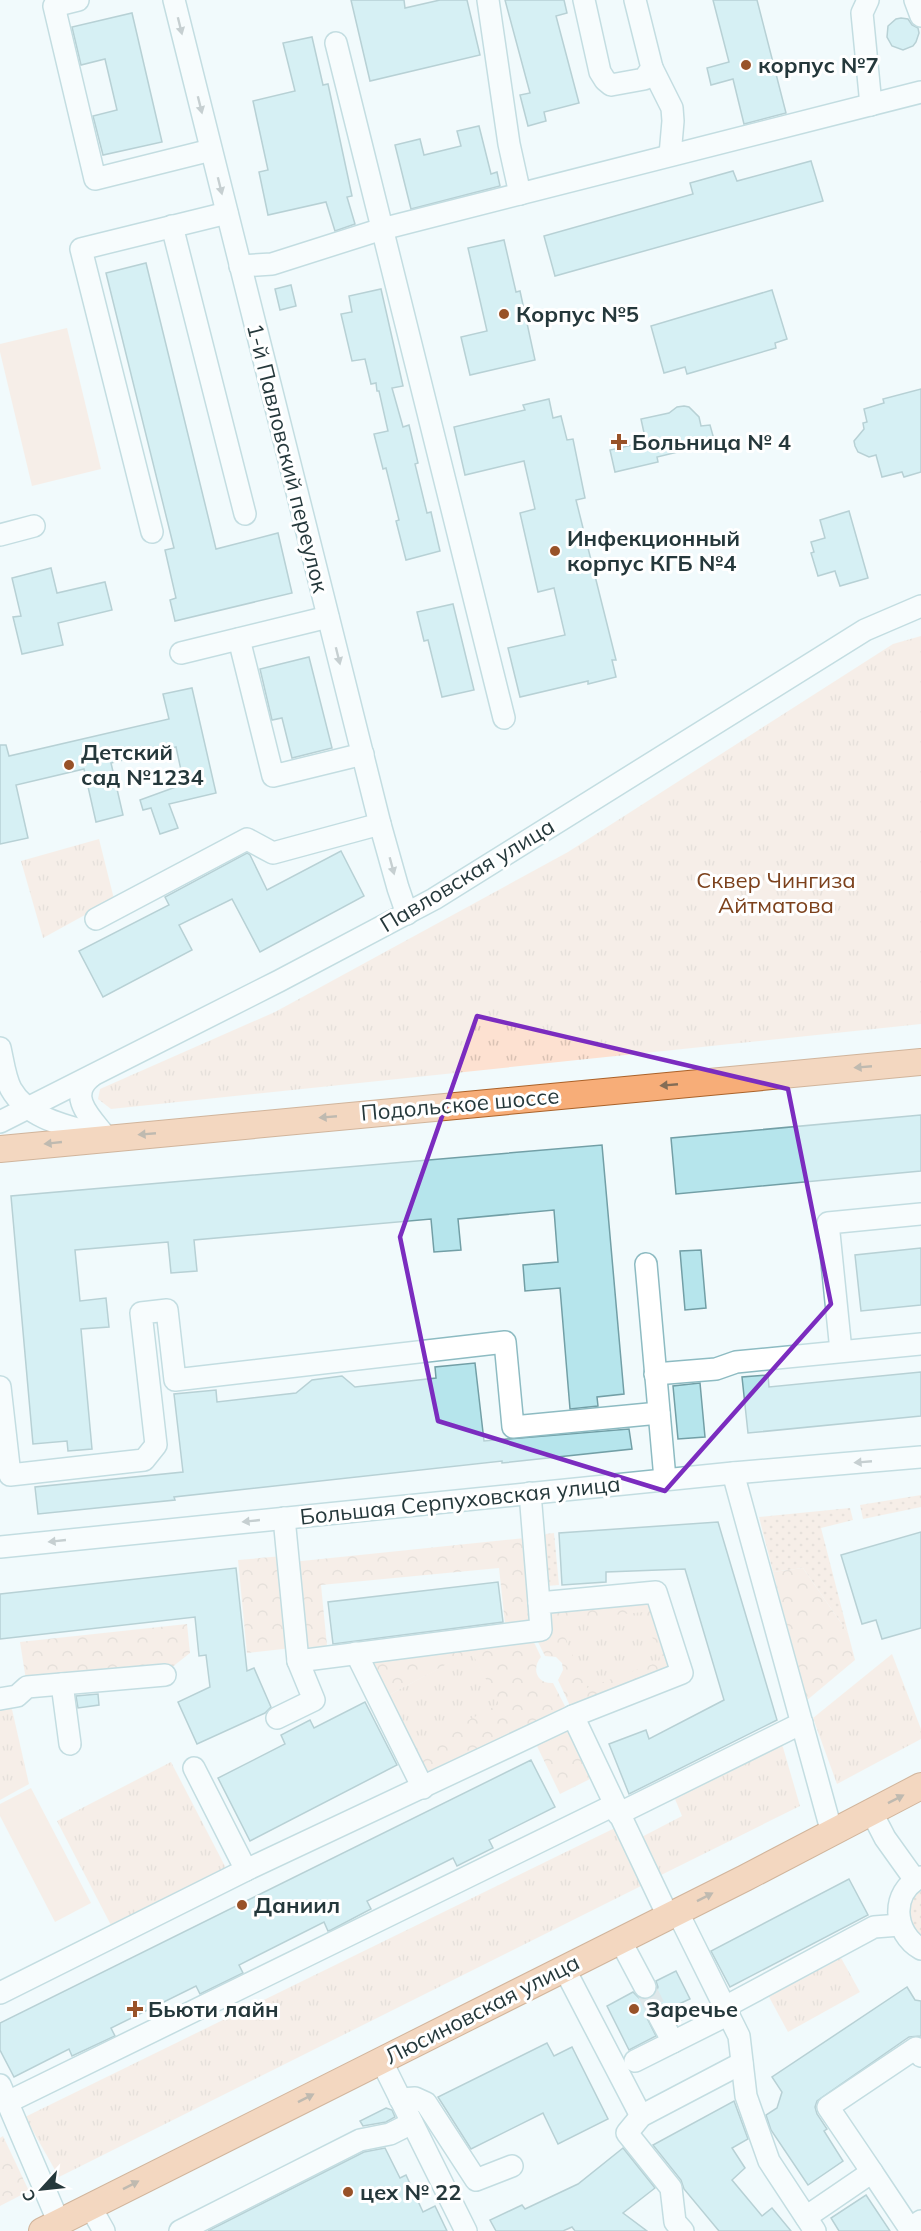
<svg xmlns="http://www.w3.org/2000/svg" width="921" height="2231" viewBox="0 0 921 2231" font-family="Mulish,sans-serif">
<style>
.grass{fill:url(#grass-dots)}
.forest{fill:url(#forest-crowns);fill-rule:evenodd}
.park{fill:url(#park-tufts)}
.pitch{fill:#fde1d1}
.building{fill:#b6e5ec;stroke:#729fa6;stroke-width:1.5}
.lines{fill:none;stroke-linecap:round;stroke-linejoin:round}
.minor-tunnel{stroke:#c8d3d5;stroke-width:21;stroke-dasharray:21 10;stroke-linecap:butt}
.minor-casing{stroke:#8dbbc2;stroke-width:24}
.major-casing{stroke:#aa6128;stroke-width:28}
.minor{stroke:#fff;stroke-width:21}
.major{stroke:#f7ad78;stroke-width:26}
.oneway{fill:#929c9d}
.oneway2{fill:#846d56}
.marked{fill:none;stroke:#7b2cbf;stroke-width:4.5;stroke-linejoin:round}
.poi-dot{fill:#985228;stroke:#fff;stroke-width:2}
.labels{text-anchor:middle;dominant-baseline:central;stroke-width:6;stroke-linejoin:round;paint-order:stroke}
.poi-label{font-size:22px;font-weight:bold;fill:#25383b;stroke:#fff;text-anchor:start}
.street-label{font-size:22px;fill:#25383b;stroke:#fff}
.park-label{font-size:22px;fill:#7c411c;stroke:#fff}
</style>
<defs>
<pattern id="grass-dots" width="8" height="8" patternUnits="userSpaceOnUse" patternTransform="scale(1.5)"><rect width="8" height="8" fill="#fde1d1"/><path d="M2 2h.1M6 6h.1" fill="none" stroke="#d9c2b4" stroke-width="1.8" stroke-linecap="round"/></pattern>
<pattern id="forest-crowns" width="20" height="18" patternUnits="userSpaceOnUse" patternTransform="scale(1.5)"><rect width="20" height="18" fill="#fde1d1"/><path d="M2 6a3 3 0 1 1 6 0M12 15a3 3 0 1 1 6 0" fill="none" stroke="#d9c2b4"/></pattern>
<pattern id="park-tufts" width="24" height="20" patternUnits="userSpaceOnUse" patternTransform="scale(1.5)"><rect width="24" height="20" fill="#fde1d1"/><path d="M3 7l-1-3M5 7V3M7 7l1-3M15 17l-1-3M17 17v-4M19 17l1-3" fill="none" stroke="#d9c2b4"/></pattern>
</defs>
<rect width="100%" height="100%" fill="#f1fafc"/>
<g class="grass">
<polygon points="921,1495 921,1507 863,1519 860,1505"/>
<polygon points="850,1508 853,1520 821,1528 848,1633 803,1568 773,1572 759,1517"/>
<polygon points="554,1533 559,1585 547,1586 543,1537 546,1534"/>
<polygon points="921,1882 921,1945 915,1942 904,1900"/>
</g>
<g class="forest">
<polygon points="525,1538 533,1620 505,1623 499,1568 321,1585 327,1646 301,1648 292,1562"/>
<polygon points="283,1556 292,1648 247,1653 238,1560"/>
<polygon points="803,1568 848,1633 855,1660 806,1701 773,1572"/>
<polygon points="654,1597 677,1670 571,1708 558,1680 563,1670 562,1663 556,1657 545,1656 536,1638 550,1636 546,1607"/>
<polygon points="187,1624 190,1653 171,1668 26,1680 20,1642"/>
<path d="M532,1638L541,1657C531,1669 537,1684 553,1683L567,1710L427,1780L365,1659ZM471,1652L498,1704L389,1695Z"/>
<polygon points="571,1727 596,1776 560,1794 536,1744"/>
<polygon points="3,2136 29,2191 0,2206 0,2138"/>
</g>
<g class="park">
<polygon points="921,636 921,1024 111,1109 98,1099 100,1089 275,1012 568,852 893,644"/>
<polygon points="99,839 114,899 43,938 21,861"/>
<polygon points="643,1612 661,1661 587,1688 558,1621"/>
<polygon points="471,1651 499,1704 416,1748 389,1695"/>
<polygon points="892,1654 921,1729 921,1739 837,1784 813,1718"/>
<polygon points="11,1705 29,1784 0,1800 0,1707"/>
<polygon points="782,1744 800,1806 653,1879 634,1841 682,1816 675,1799"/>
<polygon points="171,1762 228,1872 114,1931 57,1821"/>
<polygon points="621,1825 649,1882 59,2177 25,2117"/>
<polygon points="840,1956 860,1992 788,2032 768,1995"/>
</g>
<g class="pitch">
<polygon points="67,328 101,469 32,486 0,352 0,344"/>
<polygon points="31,1788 91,1903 55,1922 0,1816 0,1804"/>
</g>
<g class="building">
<polygon points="351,0 404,0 405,8 440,0 467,0 480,55 370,81"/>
<polygon points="505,0 564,0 567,13 556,16 579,103 544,112 546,121 528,126 520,95 530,93"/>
<polygon points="713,0 757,0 786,113 744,124 733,79 711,85 707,68 729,62"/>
<polygon points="132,13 162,142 103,155 93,116 117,110 105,59 81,65 72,27"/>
<polygon points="901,18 908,19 912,25 918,28 919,33 916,42 913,46 903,50 892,46 887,37 888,26 896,19"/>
<polygon points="312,37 323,85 328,84 352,196 347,197 355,224 335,231 326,202 268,215 259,172 268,170 253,101 295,91 283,43"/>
<polygon points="479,126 491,174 497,172 500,186 411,209 395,145 420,139 424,155 461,146 457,131"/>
<polygon points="811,161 823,201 555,276 544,236 693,194 690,183 733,171 737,181"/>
<polygon points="504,240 516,292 520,291 535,360 470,375 461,337 487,331 468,248"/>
<polygon points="146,263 216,549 278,533 292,593 175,621 170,600 176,598 165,550 174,548 106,273"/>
<polygon points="291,285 296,306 280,310 275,289"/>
<polygon points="381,289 403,386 392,388 403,427 409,425 418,463 415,464 427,513 431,512 440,551 406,560 396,521 399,520 386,468 383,469 374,434 388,431 379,391 377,391 376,383 371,384 365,359 352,361 341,314 352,312 349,296"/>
<polygon points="772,290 787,339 775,343 776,348 687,374 685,367 664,373 651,326"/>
<polygon points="921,389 921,472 904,477 902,472 882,477 876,455 869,457 858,452 855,446 854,441 864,429 863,423 867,422 864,409 884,403 883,399"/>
<polygon points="549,399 553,418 561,416 567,440 573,439 585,498 576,500 616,660 612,660 616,677 588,684 588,681 520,697 508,648 565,635 554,588 538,592 520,513 535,509 524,461 465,475 454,427 525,410 523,405"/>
<polygon points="684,406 689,407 699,417 701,426 710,425 715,443 657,457 658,462 615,472 610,450 646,442 641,419 669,413 677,407"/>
<polygon points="849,511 868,578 840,586 835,571 818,576 811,553 814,552 811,542 825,538 820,520"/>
<polygon points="51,568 57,593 105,582 112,610 58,623 63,645 22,654 13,617 21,616 12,578"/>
<polygon points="453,604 474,690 442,697 428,640 424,641 417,612"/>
<polygon points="309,657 332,748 292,758 282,718 272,720 260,669"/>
<polygon points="192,688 216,793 169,804 178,828 160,834 151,808 143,810 140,800 184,784 176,747 111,763 123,815 96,822 84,769 16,785 28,838 0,844 0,745 6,745 9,756 169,719 163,694"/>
<polygon points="341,851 364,896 260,952 232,899 179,925 192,950 103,997 79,951 169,905 165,897 247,853 250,855 267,890"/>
<polygon points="921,1115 921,1171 676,1194 671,1138"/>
<polygon points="602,1145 624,1394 597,1397 598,1406 570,1409 560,1288 525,1291 523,1265 558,1262 554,1210 458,1219 461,1250 434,1252 431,1219 194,1240 197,1271 171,1273 168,1242 75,1250 80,1301 106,1298 109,1327 81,1329 92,1449 68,1451 67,1441 33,1444 11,1196"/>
<polygon points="921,1248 921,1305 861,1311 855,1255"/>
<polygon points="701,1250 706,1308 685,1310 680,1251"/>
<polygon points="475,1363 484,1441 629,1429 632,1449 502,1463 502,1461 174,1497 175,1500 38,1514 35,1487 183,1472 174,1394 216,1390 217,1402 296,1393 312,1380 342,1376 355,1387 436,1378 435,1367"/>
<polygon points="921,1372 921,1416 748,1433 742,1377 768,1375 769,1387"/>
<polygon points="700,1383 705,1437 678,1439 673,1386"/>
<polygon points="718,1522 777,1720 629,1794 609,1744 646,1730 649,1739 724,1700 685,1569 606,1572 606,1582 562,1585 559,1533"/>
<polygon points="921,1532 921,1628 882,1639 876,1620 862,1624 841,1555"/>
<polygon points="236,1568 247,1671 254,1668 271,1707 265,1713 197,1744 178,1702 210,1687 206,1655 199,1656 195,1617 0,1639 0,1594"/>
<polygon points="498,1582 503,1622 333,1644 328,1602"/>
<polygon points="98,1694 99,1705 78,1708 76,1696"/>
<polygon points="365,1702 397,1765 250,1841 218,1778 285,1744 281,1735 310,1720 314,1728"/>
<polygon points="531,1760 555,1807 489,1840 493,1848 457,1866 453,1858 367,1901 371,1909 331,1930 328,1931 324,1922 239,1965 243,1973 200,1994 196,1986 111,2028 115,2036 72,2056 69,2049 14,2077 0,2050 0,2023"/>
<polygon points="849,1879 868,1915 730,1987 711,1951"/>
<polygon points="676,1971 690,1999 679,2004 685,2018 677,2022 666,2006 659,2003 652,2005 648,2010 646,2016 656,2036 629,2050 607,2006 633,1992 639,1998 650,1998 656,1993 658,1987 656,1981"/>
<polygon points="907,1987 915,2000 921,2001 921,2036 909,2037 817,2101 815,2107 817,2114 827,2129 824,2131 843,2161 808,2185 771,2130 766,2115 777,2108 782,2092 772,2077"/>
<polygon points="547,2043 554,2056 572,2047 608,2119 558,2144 543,2113 471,2149 438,2097"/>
<polygon points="734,2101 748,2139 732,2148 745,2168 732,2180 762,2216 772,2208 791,2231 719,2231 684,2189 681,2180 653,2145"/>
<polygon points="386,2108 392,2110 395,2117 386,2122 363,2126 360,2121"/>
<polygon points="385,2148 400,2178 406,2175 423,2212 435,2206 447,2231 208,2231 364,2152"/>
<polygon points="623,2148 655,2188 623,2213 647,2231 575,2231 572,2227 563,2231 496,2231 490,2220 522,2205 525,2209 578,2184"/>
<polygon points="866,2195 890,2231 839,2231 831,2218"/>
</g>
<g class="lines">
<polyline class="minor-tunnel" points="645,1987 659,2016"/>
<g class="minor-casing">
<g id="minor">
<polyline points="78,0 54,6 95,179 211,150"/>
<polyline points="174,0 380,824 398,888 407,914"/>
<polyline points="488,0 509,144 520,194"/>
<polyline points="584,0 600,72 605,80 611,85 644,79 652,68 635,0"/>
<polyline points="868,0 862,13 871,105"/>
<polyline points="915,0 921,16"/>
<polyline points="336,43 504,718"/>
<polyline points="652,68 672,108 673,121 670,155"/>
<polyline points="172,226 245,514"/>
<polyline points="240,266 272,264 382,229 921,92"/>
<polyline points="152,532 81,249 227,213"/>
<polyline points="0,535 34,526"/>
<polyline points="239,639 273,776 363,754"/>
<polyline points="181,653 328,617"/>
<polyline points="96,919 247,839 273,853 380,824"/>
<path d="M0,1048C3,1061 5,1078 11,1089C29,1121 73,1127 106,1137"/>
<path d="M92,1076C66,1096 91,1118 106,1137"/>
<polyline points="0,1122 279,981 434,899 865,630 921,606"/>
<polyline points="646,1264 665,1479"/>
<polyline points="841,1351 828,1223 921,1214"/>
<polyline points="655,1374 716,1369 736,1362 921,1344"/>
<polyline points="0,1387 10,1475 144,1460 156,1445 141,1313 167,1310 175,1380 505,1342 513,1427 659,1413"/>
<polyline points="733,1473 832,1833"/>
<polyline points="530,1493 539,1603"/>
<polyline points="0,1547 733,1473 921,1457"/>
<polyline points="356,1653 423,1788"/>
<polyline points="298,1661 541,1630 539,1603 656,1592 682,1673 573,1716"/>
<polyline points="62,1684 70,1744"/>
<polyline points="0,1699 17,1696 27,1687 165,1675"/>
<polyline points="277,1718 314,1700 298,1661 284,1518"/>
<polyline points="871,1811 885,1838 915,1880"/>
<polyline points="618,1814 802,1723"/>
<polyline points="246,1870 573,1716 668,1916"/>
<path d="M921,1877C890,1892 893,1933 921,1949"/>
<polyline points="677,1911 739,2036 746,2096 769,2161 815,2231"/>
<polyline points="620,1940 645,1987"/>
<polyline points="564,1968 641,2116"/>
<polyline points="0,1993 246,1870 194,1768"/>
<polyline points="725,2007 874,1927 900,1925"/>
<polyline points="659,2016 673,2042"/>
<polyline points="381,2060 466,2231"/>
<polyline points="635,2061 729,2014"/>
<polyline points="0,2085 59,2223"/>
<polyline points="400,2099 415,2098 426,2103 476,2180 512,2166"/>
<polyline points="8,2102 614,1805"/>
<polyline points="872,2172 828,2107 916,2048 921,2056"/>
<polyline points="90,2206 104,2231"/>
<polyline points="806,2217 872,2172 910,2229 921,2221"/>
<polyline points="180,2231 360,2140 390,2134 412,2123"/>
<polyline points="683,2231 675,2222 671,2188 627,2133 641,2116 742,2063"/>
</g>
</g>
<g class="major-casing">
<g id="major">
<polyline points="0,1149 921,1062"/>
<polyline points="42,2231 745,1878 921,1786"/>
</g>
</g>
<use href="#minor" class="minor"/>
<use href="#major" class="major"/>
</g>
<defs><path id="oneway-solid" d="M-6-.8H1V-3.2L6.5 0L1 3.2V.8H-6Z" transform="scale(1.5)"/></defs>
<g class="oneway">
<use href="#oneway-solid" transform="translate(180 26) rotate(76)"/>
<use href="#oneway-solid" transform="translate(200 105) rotate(76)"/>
<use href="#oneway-solid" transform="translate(220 186) rotate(76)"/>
<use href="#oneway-solid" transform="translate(338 656) rotate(76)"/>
<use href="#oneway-solid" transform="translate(392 866) rotate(75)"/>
<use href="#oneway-solid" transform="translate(863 1462) rotate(175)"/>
<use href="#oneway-solid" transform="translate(251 1521) rotate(174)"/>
<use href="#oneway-solid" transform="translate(57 1541) rotate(174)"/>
</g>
<g class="oneway2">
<use href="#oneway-solid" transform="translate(863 1067) rotate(175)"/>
<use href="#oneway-solid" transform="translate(669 1085) rotate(175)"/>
<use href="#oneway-solid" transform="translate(328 1117) rotate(175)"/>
<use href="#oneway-solid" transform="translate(147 1134) rotate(175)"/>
<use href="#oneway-solid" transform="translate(53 1143) rotate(174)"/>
<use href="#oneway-solid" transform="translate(896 1799) rotate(-27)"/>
<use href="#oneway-solid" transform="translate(705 1897) rotate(-27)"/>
<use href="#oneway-solid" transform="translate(306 2098) rotate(-27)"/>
<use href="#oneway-solid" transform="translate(131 2185) rotate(-27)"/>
</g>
<path d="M0 0H921V2231H0ZM477,1016L788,1089L831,1304L665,1491L438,1421L400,1237Z" fill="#f1fafc" fill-opacity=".55" fill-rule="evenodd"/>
<path class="marked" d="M477,1016L788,1089L831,1304L665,1491L438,1421L400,1237Z"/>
<g class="poi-dot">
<circle cx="746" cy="65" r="6"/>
<circle cx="504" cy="314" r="6"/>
<path d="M616 433h6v6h6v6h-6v6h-6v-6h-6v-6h6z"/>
<circle cx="555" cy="551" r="6"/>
<circle cx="69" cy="765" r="6"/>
<circle cx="242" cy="1905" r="6"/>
<path d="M132 2000h6v6h6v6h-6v6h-6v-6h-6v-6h6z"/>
<circle cx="634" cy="2009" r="6"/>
<circle cx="348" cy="2192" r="6"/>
</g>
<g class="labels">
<g class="poi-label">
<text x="758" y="65">корпус №7</text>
<text x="516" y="314">Корпус №5</text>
<text x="632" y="442">Больница № 4</text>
<text x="567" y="538">Инфекционный<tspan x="567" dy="25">корпус КГБ №4</tspan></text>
<text x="81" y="752">Детский<tspan x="81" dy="25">сад №1234</tspan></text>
<text x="254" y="1905">Даниил</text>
<text x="148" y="2009">Бьюти лайн</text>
<text x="646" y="2009">Заречье</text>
<text x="360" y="2192">цех № 22</text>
</g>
<g class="street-label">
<text transform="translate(288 458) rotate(76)">1-й Павловский переулок</text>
<text transform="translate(467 875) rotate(-31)">Павловская улица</text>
<text transform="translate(460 1104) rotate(-5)">Подольское шоссе</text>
<text transform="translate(460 1500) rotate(-6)">Большая Серпуховская улица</text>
<text transform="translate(482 2009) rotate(-27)">Люсиновская улица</text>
</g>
<g class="park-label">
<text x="776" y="880">Сквер Чингиза<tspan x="776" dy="25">Айтматова</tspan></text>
</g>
</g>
<g transform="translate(42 2189) rotate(243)" stroke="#ffffff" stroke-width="4.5" paint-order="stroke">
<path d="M0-4.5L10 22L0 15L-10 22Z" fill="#25383b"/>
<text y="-9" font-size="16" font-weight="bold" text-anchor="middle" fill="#25383b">С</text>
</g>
</svg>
